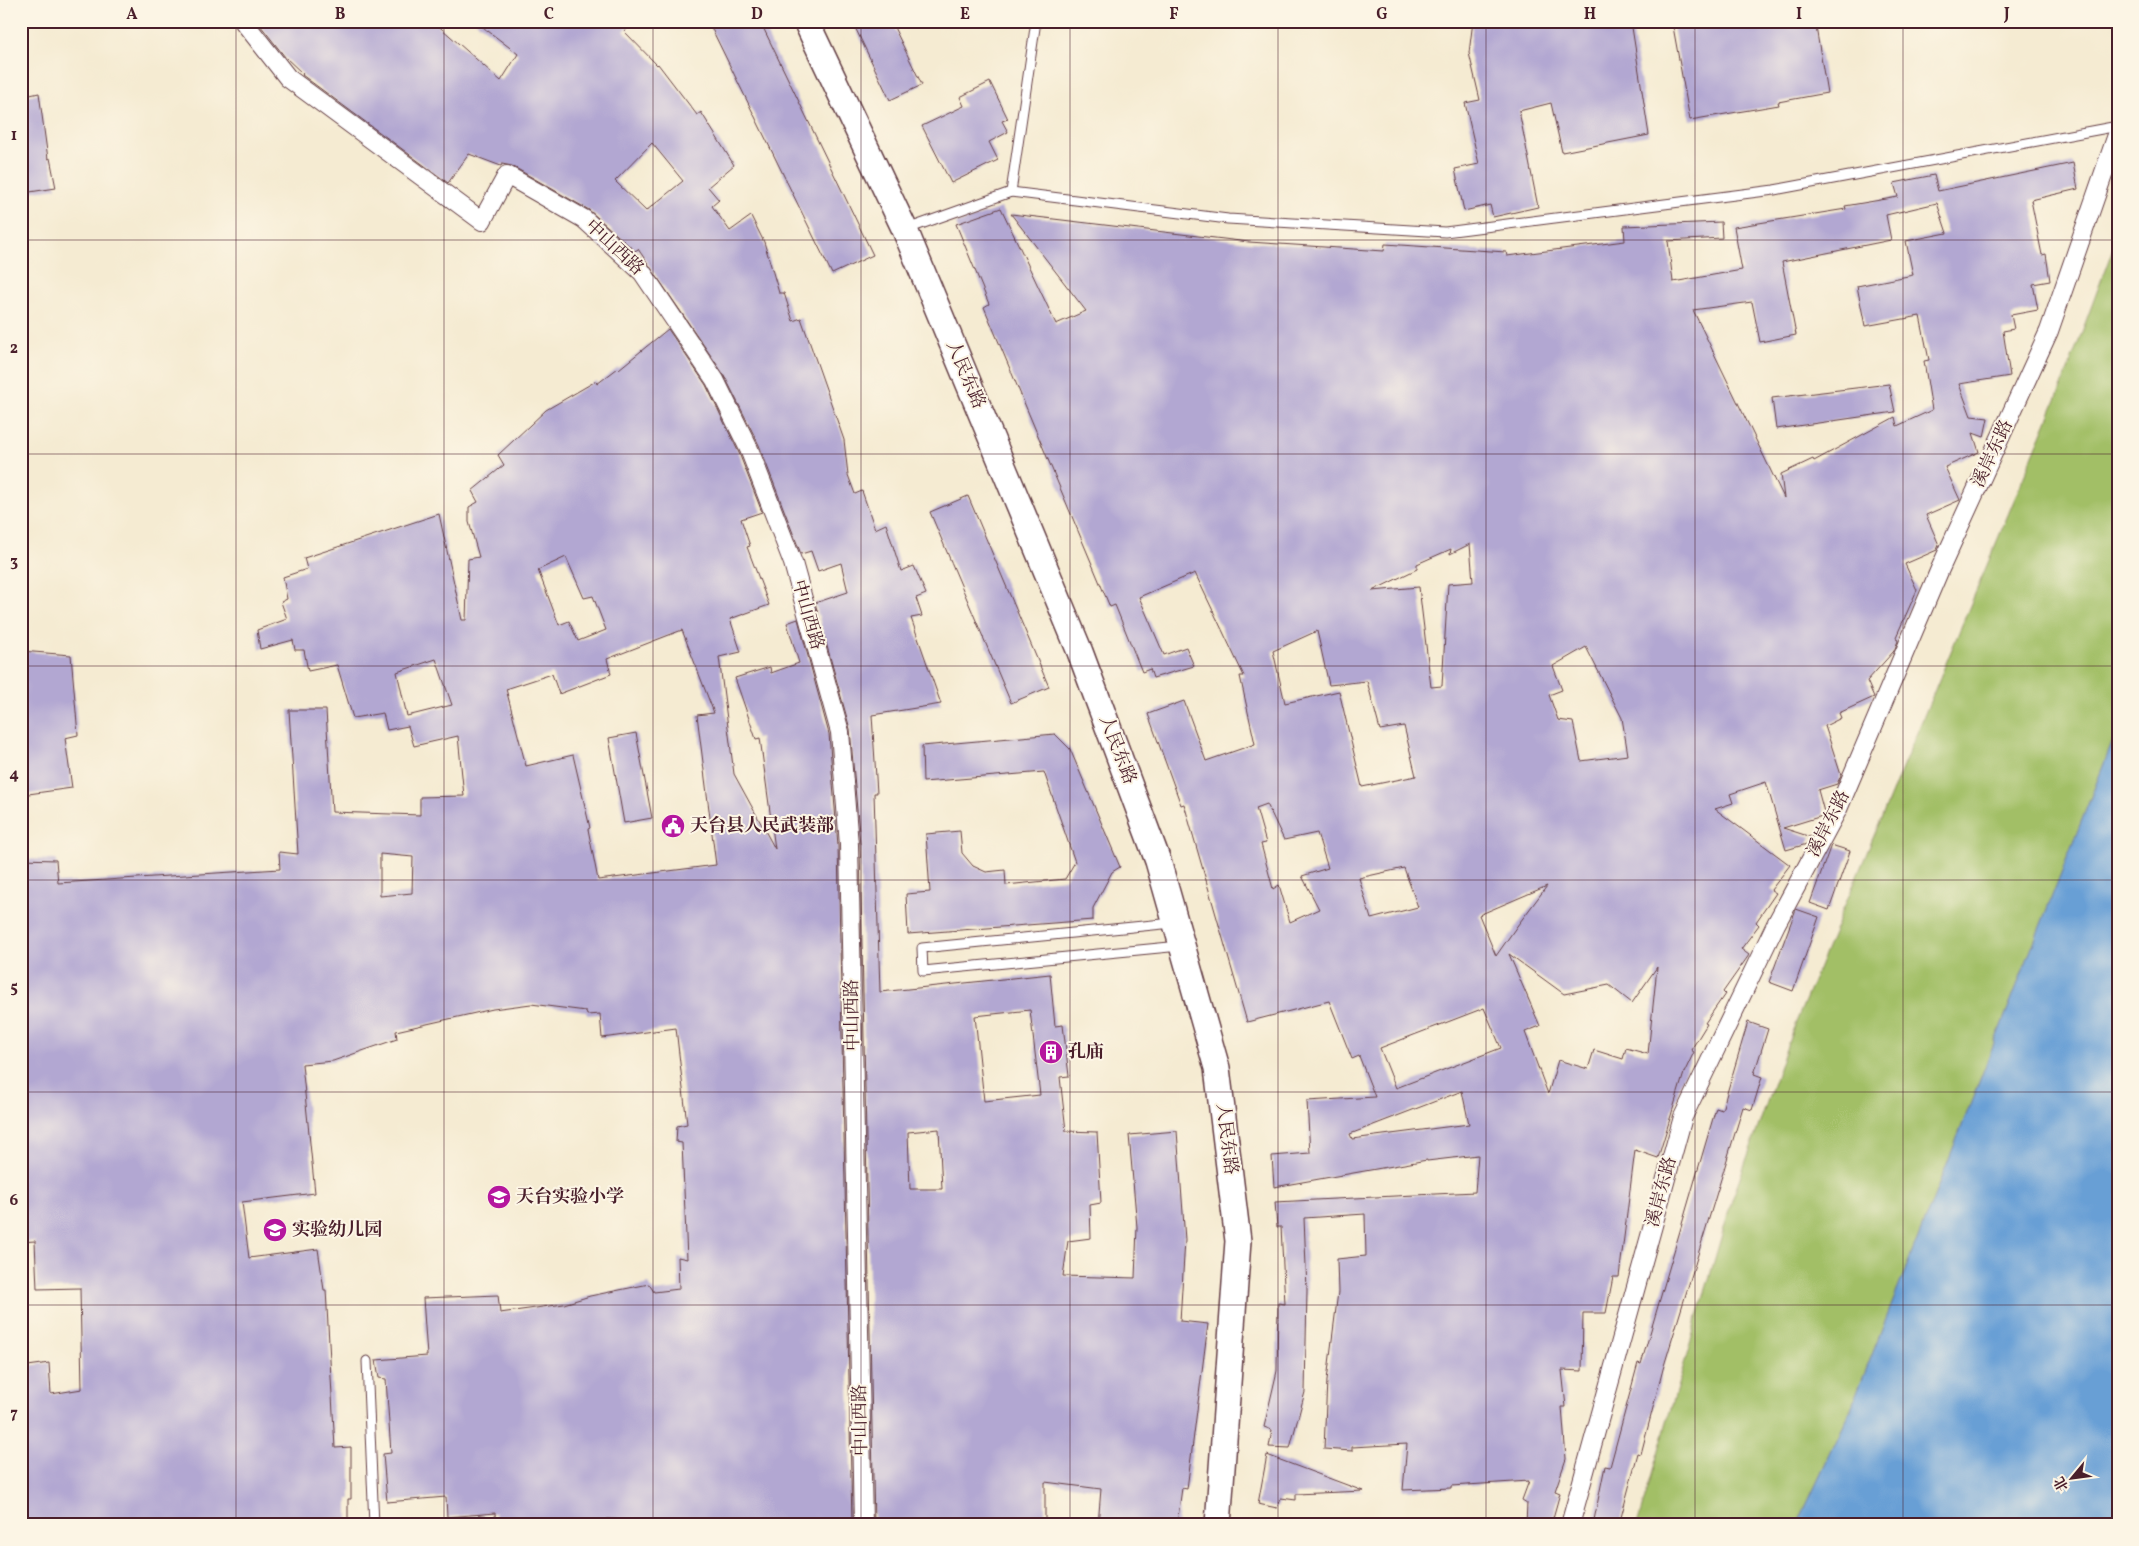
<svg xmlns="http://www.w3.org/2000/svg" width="2139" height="1546" viewBox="0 0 2139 1546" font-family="Vollkorn,'Noto Serif SC',serif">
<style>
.green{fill:#a2bf66;stroke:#766f48}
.water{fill:#679fd5;stroke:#585f80}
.building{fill:#b2a7d2;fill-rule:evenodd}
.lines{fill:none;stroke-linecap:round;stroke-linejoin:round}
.lane-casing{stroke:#643e44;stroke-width:11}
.street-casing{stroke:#643e44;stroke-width:20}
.secondary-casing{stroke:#643e44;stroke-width:28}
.lane{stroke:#fff;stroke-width:9}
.street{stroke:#fff;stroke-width:18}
.secondary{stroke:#fff;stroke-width:25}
.grid{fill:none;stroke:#4a1f2b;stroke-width:1;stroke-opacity:0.55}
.labels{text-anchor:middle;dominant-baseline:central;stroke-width:4;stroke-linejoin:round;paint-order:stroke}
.street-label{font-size:18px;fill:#4a1f2b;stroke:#fcf5e5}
.poi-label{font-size:18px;font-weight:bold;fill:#4a1f2b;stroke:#fcf5e5;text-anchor:start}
.neatline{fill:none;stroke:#4a1f2b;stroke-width:2}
.grid-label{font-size:16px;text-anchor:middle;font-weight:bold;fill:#4a1f2b}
</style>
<rect width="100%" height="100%" fill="#fcf5e5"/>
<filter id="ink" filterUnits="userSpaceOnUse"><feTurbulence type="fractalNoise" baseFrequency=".02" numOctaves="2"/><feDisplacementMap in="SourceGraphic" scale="10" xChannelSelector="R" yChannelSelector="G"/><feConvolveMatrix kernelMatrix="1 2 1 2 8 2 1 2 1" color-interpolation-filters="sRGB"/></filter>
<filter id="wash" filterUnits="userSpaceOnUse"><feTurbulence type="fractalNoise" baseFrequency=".0096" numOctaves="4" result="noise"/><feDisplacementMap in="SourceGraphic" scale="20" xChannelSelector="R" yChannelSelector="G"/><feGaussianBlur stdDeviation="1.12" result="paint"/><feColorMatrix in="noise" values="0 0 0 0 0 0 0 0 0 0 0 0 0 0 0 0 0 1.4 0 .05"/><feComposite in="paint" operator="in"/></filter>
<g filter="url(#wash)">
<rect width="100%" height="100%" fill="#f5ebd2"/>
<polygon class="green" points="2118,235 2118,728 1848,1416 1797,1525 1637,1525 1732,1200 1792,1032 2063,383"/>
<polygon class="water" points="2118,728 2118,1525 1797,1525 1848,1416"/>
<g id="blocks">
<g class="building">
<path d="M257,21H433L501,81L518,54L475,21H633L624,31L657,65L658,64L697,115L701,112L734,165L708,187L719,200L712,206L730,231L751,216L764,242L779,293H784L793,321L801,318L844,440L848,475L855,494L862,491L875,529L886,524L901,571L914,566L926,594L916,598L922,616L911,618L941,704L872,715L877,793H874L880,992L1050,974L1055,1026L1063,1025L1069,1076L1060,1077L1066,1131L1097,1132L1101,1203L1090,1205L1091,1238L1068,1241L1063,1276L1135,1278L1137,1227L1129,1135L1177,1131L1185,1240L1180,1321L1208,1324L1187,1489L1182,1488L1177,1525H1098L1101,1489L1045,1482V1525H874L860,844L850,729L815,603L848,592L841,563L818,571L811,551L801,554L759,445L724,375L638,249L635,251L589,210L512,166L502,164L501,166L469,154L448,183L302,75L303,74L285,57ZM652,143L683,181L646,211L615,181ZM1030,1010L1040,1095L984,1101L975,1016ZM939,1129L942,1189H910L908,1132Z"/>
<polygon points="708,21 760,21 873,255 832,274"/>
<polygon points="852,21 891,21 922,85 890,100"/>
<polygon points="1473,21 1507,21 1508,25 1529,21 1631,21 1649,135 1562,152 1551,103 1519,111 1538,207 1493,217 1490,205 1464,211 1455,169 1479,164 1465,103 1480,100 1469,53"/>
<polygon points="1672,21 1815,21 1827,93 1778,102 1779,105 1690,120"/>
<polygon points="990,82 1008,119 1002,121 1008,132 989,142 998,160 951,183 922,126 964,106 960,97"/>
<polygon points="39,93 48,159 50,158 56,188 23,193 21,97"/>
<path d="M2073,163L2078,189L2031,200L2042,255L2046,254L2050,281L2033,284L2038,310L2011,315L2014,329L2003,331L2010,376L1959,384L1971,416L1988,418L1984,437L1973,433L1979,452L1945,467L1960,500L1926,515L1939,545L1937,550L1905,564L1917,590L1896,637L1898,641L1894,651L1867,681L1874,697L1839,713L1841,718L1825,726L1841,775L1837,784L1818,790L1824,812L1822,816L1783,828L1811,837L1807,844L1786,850L1766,782L1730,794L1733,803L1715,809L1790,865L1771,890L1776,893L1756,922L1759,925L1741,949L1749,955L1723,992L1725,994L1705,1023L1707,1024L1691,1050L1694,1052L1684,1073L1658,1158L1635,1150L1619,1277H1613L1606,1313H1583L1582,1371L1562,1370L1566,1407H1562L1566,1459L1555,1491L1560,1493L1551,1525H1526L1527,1503L1522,1500L1529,1481L1451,1486V1488L1403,1490L1407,1444L1352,1447V1451L1324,1449L1327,1380L1338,1292L1337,1259L1366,1256L1365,1214L1304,1218L1307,1290L1305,1392L1290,1448L1269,1447L1272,1430L1264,1427L1277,1371L1278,1303L1285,1304L1281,1227H1277L1275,1202L1475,1192L1478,1155L1427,1161V1160L1274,1187L1272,1156L1310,1153L1307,1101L1375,1097L1359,1056L1352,1059L1329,1001L1247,1022L1184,804L1181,805L1148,714L1184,701L1206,761L1255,744L1240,676H1244L1195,573L1139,597L1164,655L1186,647L1194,666L1153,678L1150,669L1142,672L1115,605L1110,607L984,307L989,304L956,224L1001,208L1056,324L1086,311L1011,214L1249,242L1384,251L1385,244L1506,252L1507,256L1625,241L1624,226L1721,222L1722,238L1668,241L1673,282L1742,270L1734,227L1846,209L1845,206L1898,197L1894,183L1934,175L1938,191ZM1937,203L1947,233L1906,241L1913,275L1857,286L1865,326L1920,316L1929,360L1924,361L1932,410L1897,426L1895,417L1814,461L1813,459L1781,474L1784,498L1693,310L1752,302L1760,342L1796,335L1782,262L1891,240L1886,215ZM1470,544L1473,582L1448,584L1442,686L1431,687L1419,587L1372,591L1417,569V564L1451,549L1450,554ZM1317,631L1329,685L1367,681L1380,730L1404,726L1416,776L1362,787L1339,691L1285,703L1273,651ZM1586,647L1622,718L1628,755L1581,761L1573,722L1558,720L1549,695L1562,690L1553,666ZM1267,804L1284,840L1317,833L1328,868L1302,876L1319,909L1290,922L1279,885L1273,889L1261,844L1266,843L1256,808ZM1404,868L1418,907L1371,919L1359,878ZM1547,886L1517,926L1496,956L1479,915ZM1509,954L1564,994L1609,985L1632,1003L1657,967L1648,1054L1626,1048L1623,1059L1594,1050L1588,1069L1558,1060L1548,1094L1525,1032L1540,1026ZM1484,1008L1501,1048L1396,1088L1380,1048ZM1462,1091L1469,1124L1352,1139L1350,1134Z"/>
<path d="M668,329L706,385L739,453L762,512L741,519L750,546L747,547L769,605L730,619L741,652L719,657L734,774L775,849L760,738L756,739L735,678L770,667L771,673L799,663L787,623L798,619L829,734L838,846L852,1525H654V1521L607,1519V1525H496L495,1513L447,1517L446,1497L387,1502L383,1454L391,1453L386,1379L379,1378L376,1360L427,1356L423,1298L498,1295L500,1313L564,1304L590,1296L649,1284L654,1292L679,1289L678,1257L687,1259L682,1143L676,1142L677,1126L687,1124L676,1028L602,1038L600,1014L587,1015L586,1011L531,1004L493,1009L396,1031L397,1039L333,1061L302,1064L315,1193L242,1202L249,1258L318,1249L324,1290H326L335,1448L351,1447V1499H348V1525H21V1367L49,1363L51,1394L82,1389L80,1288L37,1289L35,1241L21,1242V859L56,860L58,883L280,869L279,852L298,854L289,710H326L332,812L420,815V797L464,796L458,736L414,746L408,726L387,730L383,713L353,718L337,665L308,671L304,650H295L293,640L260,649L257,630L287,619L281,602L287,599L283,577L307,569L304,558L439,514L462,620H466L468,559L479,557L469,522V507L478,502L472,491L504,465L498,455L546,410L596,381L597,384L618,368L619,369ZM566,557L584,598L593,596L606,630L578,641L569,621L559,625L538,570ZM682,630L714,713L697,715L716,865L598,880L588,829L590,828L573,755L526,766L506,689L552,674L559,694L611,674L607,659ZM436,659L452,705L407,716L397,672ZM380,854L413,857L412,893L380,896Z"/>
<polygon points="1889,384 1895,412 1776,429 1772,398"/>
<polygon points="968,496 1049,687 1011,703 930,512"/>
<polygon points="21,651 71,655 78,735 65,738 72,788 21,795"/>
<polygon points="636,733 652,818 624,823 609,738"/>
<polygon points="1055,734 1070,749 1120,867 1112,872 1093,908 1093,920 908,934 906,894 930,892 926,834 960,831 962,853 973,866 986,872 1005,870 1006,885 1065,879 1075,862 1044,772 923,782 922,746"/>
<polygon points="1831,845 1850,851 1829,910 1810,903"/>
<polygon points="1796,909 1819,917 1793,991 1769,982"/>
<polygon points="1748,1022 1768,1029 1754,1074 1762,1077 1752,1110 1743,1107 1663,1369 1641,1454 1638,1453 1619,1525 1593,1525 1605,1466 1610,1467 1638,1363 1641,1364 1716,1108 1722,1110"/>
<polygon points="1267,1455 1363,1491 1296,1494 1296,1500 1281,1498 1277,1508 1258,1504"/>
</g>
</g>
</g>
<g filter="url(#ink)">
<use href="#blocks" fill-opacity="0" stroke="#643e44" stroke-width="1"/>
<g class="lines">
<g class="lane-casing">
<g id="lane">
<polyline points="1011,192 1036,21"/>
<polyline points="907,229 1011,192 1228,219 1445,232 1774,190 2118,126"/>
<polyline points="1173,923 922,948 923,971 1180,946"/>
<polyline points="367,1361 374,1525"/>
</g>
</g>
<g class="street-casing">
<g id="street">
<polyline points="243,21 288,78 482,221 507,175 584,219 642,272 715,380 749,449 793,563 840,732 849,845 863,1525"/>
<polyline points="1570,1525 1683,1117 1776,924 1838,809 1940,569 2049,331 2118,132"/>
</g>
</g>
<g class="secondary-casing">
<polyline id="secondary" points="806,21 905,230 1080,652 1158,861 1217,1068 1238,1241 1218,1525"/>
</g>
<use href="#lane" class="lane"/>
<use href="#street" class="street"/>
<use href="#secondary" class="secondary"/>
</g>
</g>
<path class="grid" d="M236,21V1525M444,21V1525M653,21V1525M861,21V1525M1070,21V1525M1278,21V1525M1486,21V1525M1695,21V1525M1903,21V1525M21,240H2118M21,454H2118M21,666H2118M21,880H2118M21,1092H2118M21,1305H2118"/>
<defs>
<g id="civic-disc" transform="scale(1.25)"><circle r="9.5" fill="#b5179e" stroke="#fcf5e5"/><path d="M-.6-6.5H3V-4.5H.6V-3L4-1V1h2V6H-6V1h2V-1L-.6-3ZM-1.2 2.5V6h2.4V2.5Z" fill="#fff"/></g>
<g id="building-disc" transform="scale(1.25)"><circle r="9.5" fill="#b5179e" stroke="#fcf5e5"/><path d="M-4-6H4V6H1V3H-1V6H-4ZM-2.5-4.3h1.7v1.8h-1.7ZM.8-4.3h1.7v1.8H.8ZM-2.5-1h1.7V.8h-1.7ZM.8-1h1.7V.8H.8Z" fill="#fff"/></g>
<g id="school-disc" transform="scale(1.25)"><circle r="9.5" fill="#b5179e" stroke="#fcf5e5"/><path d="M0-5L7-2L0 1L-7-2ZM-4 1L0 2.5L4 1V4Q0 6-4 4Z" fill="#fff"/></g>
</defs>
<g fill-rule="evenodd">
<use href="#civic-disc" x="673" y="826"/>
<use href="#building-disc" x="1051" y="1052"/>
<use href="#school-disc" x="499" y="1197"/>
<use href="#school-disc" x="275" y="1230"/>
</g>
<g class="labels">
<g class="street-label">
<text transform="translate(614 248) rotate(43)">中山西路</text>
<text transform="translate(965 375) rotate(67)">人民东路</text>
<text transform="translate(1993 454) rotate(-65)">溪岸东路</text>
<text transform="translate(807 615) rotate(74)">中山西路</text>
<text transform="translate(1117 750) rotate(69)">人民东路</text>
<text transform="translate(1829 824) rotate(-63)">溪岸东路</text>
<text transform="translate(853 1015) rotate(-91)">中山西路</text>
<text transform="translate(1226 1139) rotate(83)">人民东路</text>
<text transform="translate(1662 1192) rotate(-75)">溪岸东路</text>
<text transform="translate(861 1420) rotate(-91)">中山西路</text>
</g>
<g class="poi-label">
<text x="690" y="826">天台县人民武装部</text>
<text x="1068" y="1052">孔庙</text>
<text x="516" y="1197">天台实验小学</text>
<text x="292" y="1230">实验幼儿园</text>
</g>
</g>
<rect width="2139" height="1546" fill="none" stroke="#fcf5e5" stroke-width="55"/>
<g transform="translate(2072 1478) rotate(241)" stroke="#fcf5e5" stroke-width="4" paint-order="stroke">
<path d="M0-4L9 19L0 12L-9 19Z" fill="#4a1f2b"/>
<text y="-8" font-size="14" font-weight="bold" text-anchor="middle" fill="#4a1f2b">北</text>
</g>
<rect x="28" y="28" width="2084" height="1490" class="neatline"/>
<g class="grid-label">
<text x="132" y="19">A</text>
<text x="340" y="19">B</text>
<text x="549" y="19">C</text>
<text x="757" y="19">D</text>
<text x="965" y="19">E</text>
<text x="1174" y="19">F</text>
<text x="1382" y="19">G</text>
<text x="1590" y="19">H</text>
<text x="1799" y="19">I</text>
<text x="2007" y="19">J</text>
<text x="14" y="140">1</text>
<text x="14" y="353">2</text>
<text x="14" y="566">3</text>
<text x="14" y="779">4</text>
<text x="14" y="992">5</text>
<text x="14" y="1205">6</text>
<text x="14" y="1418">7</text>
</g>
</svg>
